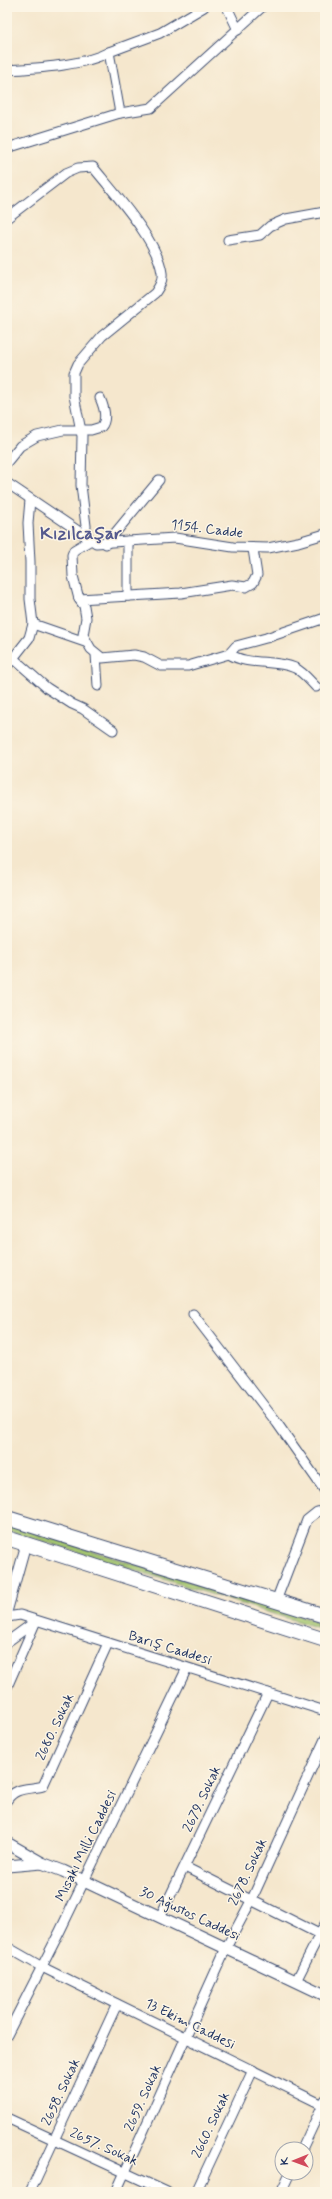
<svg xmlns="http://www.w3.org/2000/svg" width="332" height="2199" viewBox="0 0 332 2199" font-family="Mynerve,sans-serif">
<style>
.grass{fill:url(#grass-tufts);stroke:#607b66}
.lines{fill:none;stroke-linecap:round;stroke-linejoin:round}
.minor-casing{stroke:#3c4b6f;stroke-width:11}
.tertiary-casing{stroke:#3c4b6f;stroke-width:13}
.primary-casing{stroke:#3c4b6f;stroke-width:16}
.minor{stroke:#fff;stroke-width:9}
.tertiary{stroke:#fff;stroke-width:11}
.primary{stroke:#fff;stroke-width:14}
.labels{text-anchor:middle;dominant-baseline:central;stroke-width:3;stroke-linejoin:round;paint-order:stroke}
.street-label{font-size:14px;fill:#1b2f5e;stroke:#fcf5e5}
.district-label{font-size:18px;font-weight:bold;fill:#54598e;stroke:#fcf5e5}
</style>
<defs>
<pattern id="grass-tufts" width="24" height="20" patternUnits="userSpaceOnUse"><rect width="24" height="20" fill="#a6c76f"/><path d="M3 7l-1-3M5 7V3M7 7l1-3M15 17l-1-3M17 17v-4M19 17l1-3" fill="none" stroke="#8eab63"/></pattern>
</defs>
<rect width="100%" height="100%" fill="#fcf5e5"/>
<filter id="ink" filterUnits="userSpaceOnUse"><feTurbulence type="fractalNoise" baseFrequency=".025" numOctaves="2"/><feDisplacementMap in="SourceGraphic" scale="8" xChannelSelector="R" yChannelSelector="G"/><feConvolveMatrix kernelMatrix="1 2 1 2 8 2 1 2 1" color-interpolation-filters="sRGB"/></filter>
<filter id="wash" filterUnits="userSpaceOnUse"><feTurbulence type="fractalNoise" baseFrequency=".012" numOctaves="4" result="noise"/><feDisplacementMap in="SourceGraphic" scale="16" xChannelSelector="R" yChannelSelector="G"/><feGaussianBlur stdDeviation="0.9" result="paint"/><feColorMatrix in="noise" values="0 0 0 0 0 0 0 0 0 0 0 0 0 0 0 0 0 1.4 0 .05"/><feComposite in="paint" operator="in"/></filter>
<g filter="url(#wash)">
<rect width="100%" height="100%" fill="#f5e7cd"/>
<g class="grass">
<polygon points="7,1524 325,1624 325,1630 7,1530"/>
<polygon points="7,1769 15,1784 7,1795"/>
</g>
</g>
<g filter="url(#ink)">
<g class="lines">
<g class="minor-casing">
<g id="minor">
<polyline points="227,7 238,30"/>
<path d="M7,70C37,68 83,66 109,52"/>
<polyline points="120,113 109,52 160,33 204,7"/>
<polyline points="7,148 120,113 151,108 262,7"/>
<path d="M7,218L66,173L78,168L93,167C114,193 158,241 162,273C163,281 159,287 155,293L102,336L78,364L74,373V396L82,436L81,485L86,526L85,536"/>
<polyline points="228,240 260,235 270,226 286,219 325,212"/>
<path d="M7,462L20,446L37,436L63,430H91L101,427C108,419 104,407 100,398"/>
<polyline points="7,483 96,543 175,538 233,547 268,548 298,542 325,534"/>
<polyline points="91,540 74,550 72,555 73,576 79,599 84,606 86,618 83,635 91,649 102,658 134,655 144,657 161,666 188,666 229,654 236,646 266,638 325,618"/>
<polyline points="106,544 159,480"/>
<polyline points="128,596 128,541"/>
<polyline points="79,599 181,593 232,585 246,587 253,583 257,575 253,549"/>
<polyline points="33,624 85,642"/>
<polyline points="96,654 98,686"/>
<path d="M229,654C248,666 274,659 295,668C303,672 310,681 316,687"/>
<polyline points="13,658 47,688 72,704 83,709 113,730"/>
<polyline points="7,666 29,638 33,624 30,599 30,562 28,523 30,500"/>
<polyline points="193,1314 277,1423 325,1491"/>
<polyline points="276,1601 307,1520 317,1512 325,1510"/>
<polyline points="7,1612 26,1544"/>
<polyline points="7,1617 20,1615 325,1711"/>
<polyline points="7,1642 36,1621"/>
<polyline points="7,1687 36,1621"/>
<path d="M7,1800C16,1786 30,1790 43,1786L108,1643"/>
<polyline points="185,1867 325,1937"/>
<polyline points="160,1917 268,1693"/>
<polyline points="7,1947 42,1967 325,2106"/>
<polyline points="296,1981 325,1924"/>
<polyline points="7,2035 60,1931 187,1668"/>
<polyline points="7,2118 167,2192"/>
<polyline points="302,2149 325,2100"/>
<polyline points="30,2192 117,2004"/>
<polyline points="116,2192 226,1948 252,1899 325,1739"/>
<polyline points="196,2192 253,2070"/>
<polyline points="281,2192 290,2173"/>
</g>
</g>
<g class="tertiary-casing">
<g id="tertiary">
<polyline points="7,1843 42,1863 63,1871 325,1995"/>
<polyline points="7,1866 42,1863"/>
</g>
</g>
<g class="primary-casing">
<g id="primary">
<polyline points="7,1518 325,1616"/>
<polyline points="7,1538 325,1640"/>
</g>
</g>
<use href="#minor" class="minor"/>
<use href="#tertiary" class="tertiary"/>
<use href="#primary" class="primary"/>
</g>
</g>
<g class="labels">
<g class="street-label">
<text transform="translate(207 529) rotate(7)">1154. Cadde</text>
<text transform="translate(170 1648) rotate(17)">Barış Caddesi</text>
<text transform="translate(55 1727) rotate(-65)">2680. Sokak</text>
<text transform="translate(202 1799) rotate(-65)">2679. Sokak</text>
<text transform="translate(86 1846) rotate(-64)">Misakı Milli Caddesi</text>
<text transform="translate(248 1872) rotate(-65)">2678. Sokak</text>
<text transform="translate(190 1914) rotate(25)">30 Ağustos Caddesi</text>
<text transform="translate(190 2024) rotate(26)">13 Ekim Caddesi</text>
<text transform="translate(61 2092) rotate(-65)">2658. Sokak</text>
<text transform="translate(143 2098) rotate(-66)">2659. Sokak</text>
<text transform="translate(211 2125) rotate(-65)">2660. Sokak</text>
<text transform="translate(104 2147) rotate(24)">2657. Sokak</text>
</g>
<g class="district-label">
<text x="81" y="534">Kızılcaşar</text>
</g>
</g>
<rect width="332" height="2199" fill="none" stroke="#fcf5e5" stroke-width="24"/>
<g transform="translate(294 2161) rotate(269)"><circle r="19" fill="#fcf5e5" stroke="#a2a6af"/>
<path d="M0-3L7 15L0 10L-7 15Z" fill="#d1495b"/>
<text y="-6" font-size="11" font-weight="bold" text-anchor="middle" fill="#1b2f5e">K</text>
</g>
</svg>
